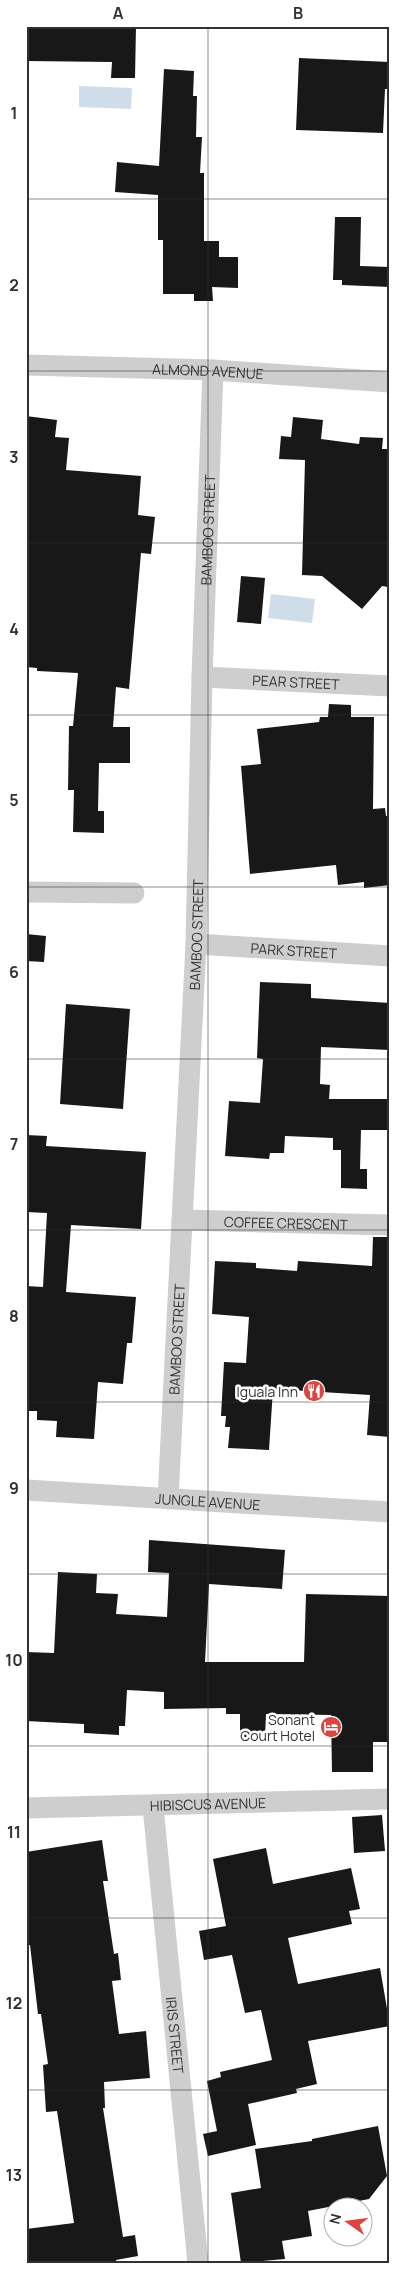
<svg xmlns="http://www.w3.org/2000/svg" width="416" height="2289" viewBox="0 0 416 2289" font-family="Manrope,sans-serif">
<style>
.water{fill:#cfddeb}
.building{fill:#181818}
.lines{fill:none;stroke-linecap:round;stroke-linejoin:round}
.street{stroke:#cecece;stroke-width:21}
.grid{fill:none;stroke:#313131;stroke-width:1;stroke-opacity:0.55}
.labels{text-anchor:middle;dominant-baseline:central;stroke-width:5;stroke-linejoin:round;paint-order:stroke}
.street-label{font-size:14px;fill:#313131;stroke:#fff}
.poi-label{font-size:14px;fill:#313131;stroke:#fff;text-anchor:end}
.neatline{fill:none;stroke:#313131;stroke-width:2}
.grid-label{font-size:16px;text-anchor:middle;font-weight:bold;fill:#313131}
</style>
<rect width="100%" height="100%" fill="#fff"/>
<g class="water">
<polygon points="79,86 132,88 131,109 79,107"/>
<polygon points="271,594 315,599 312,623 268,618"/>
</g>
<g class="building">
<polygon points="26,26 136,26 135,78 111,78 112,62 26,61"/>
<polygon points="299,58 390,62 388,89 385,89 383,133 296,130"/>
<polygon points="164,69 194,71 193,96 197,96 196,137 202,137 200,173 204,173 204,241 219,241 219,257 238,257 238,288 212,287 213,301 194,301 194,294 163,294 163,240 158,240 158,195 115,192 117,162 159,166"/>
<polygon points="335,217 361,217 360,266 390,267 390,287 342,285 342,280 333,280"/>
<polygon points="26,416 57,420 55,437 69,438 66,470 141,476 138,515 155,517 151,554 141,553 129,689 116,687 113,727 130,727 130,763 99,763 98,811 104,811 104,833 73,832 74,790 68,790 69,726 73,726 78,673 37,671 37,668 26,667"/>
<polygon points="293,417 323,420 321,439 359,444 360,437 383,438 382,449 390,449 388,587 382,586 362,609 322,576 302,575 305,460 279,459 281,436 291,437"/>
<polygon points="241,576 265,578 261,624 237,622"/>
<polygon points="329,704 351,705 351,717 374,717 373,809 385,808 386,816 390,815 390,885 364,888 364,882 338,885 336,865 250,874 241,766 261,764 257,729 319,722 320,717 328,717"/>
<polygon points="26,934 46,936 44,962 26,961"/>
<polygon points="260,982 311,984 311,998 390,1003 390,1050 321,1047 320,1084 330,1085 329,1099 390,1099 390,1130 361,1130 360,1169 367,1169 367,1189 341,1188 341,1150 333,1150 333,1138 285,1136 284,1153 270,1153 269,1159 225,1156 229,1101 260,1103 263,1059 257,1058"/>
<polygon points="66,1004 130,1009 123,1109 60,1104"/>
<polygon points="26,1135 47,1136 46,1146 146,1152 141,1229 71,1225 66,1292 136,1297 132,1343 127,1343 123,1384 98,1382 94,1439 56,1437 57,1421 37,1420 37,1411 26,1411 26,1286 43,1287 47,1213 26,1212"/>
<polygon points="373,1237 390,1237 390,1437 367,1435 370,1395 273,1389 269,1450 228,1448 230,1427 225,1427 226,1416 221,1416 224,1362 246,1363 249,1317 212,1314 215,1261 256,1263 256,1268 297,1271 298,1261 372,1266"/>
<polygon points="149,1540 285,1550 282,1589 209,1584 205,1662 304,1662 306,1594 390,1596 390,1742 373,1742 373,1772 332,1772 331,1715 266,1714 265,1737 240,1737 240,1714 226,1714 226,1708 164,1709 164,1692 127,1690 125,1726 119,1726 119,1735 84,1733 84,1724 26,1721 26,1652 54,1653 58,1572 97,1574 96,1593 118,1594 116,1614 167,1617 169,1573 148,1572"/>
<polygon points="382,1815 385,1851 354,1853 352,1817"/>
<polygon points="102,1840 108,1881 103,1881 114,1954 118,1953 121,1980 112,1981 119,2034 146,2031 150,2078 104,2082 105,2108 103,2108 123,2237 135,2235 138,2256 116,2260 117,2263 26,2263 26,2229 74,2223 57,2111 46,2112 43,2065 48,2064 41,2014 38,2014 30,1945 26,1946 26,1852"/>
<polygon points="266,1848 273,1884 351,1868 360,1909 349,1911 352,1924 288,1938 298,1984 380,1968 390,2026 308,2041 317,2084 296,2089 297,2093 248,2104 256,2145 208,2156 203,2134 217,2131 207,2081 221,2077 220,2072 272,2060 261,2010 245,2013 232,1955 204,1960 199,1931 226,1926 213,1859"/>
<polygon points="378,2126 387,2176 369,2199 308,2211 312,2236 282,2241 285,2259 241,2263 231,2193 261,2188 255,2149 312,2141 312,2139"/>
</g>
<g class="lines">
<g class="street">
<path id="s1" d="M26,365L213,370L390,382"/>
<path id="s2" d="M202,677L390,686"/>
<polyline points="26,892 134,893"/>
<path id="s3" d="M196,944L390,956"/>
<path id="s4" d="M182,1220L390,1225"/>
<path id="s5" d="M26,1490L390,1512"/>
<path id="s6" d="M168,1499L196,944L202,677L213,370"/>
<path id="s7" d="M153,1807L198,2263"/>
<path id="s8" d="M26,1808L390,1799"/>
</g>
</g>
<path class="grid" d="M208,26V2263M26,199H390M26,371H390M26,543H390M26,715H390M26,887H390M26,1059H390M26,1230H390M26,1402H390M26,1574H390M26,1746H390M26,1918H390M26,2090H390"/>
<defs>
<g id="restaurant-disc" transform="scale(1.125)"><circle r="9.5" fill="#da4642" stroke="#fff"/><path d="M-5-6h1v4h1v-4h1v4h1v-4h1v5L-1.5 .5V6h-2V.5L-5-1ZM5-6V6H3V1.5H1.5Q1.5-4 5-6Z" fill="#fff"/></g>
<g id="hotel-disc" transform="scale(1.125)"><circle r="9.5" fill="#da4642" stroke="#fff"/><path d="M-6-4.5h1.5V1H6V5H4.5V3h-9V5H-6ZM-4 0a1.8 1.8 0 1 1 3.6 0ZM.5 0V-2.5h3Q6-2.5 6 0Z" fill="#fff"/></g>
</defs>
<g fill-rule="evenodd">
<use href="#restaurant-disc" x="314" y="1391"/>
<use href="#hotel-disc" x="331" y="1727"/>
</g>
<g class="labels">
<g class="street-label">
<text stroke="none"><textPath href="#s1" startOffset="182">ALMOND AVENUE</textPath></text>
<text stroke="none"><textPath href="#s6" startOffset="970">BAMBOO STREET</textPath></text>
<text stroke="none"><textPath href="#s2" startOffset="94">PEAR STREET</textPath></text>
<text stroke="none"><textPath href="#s6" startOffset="565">BAMBOO STREET</textPath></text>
<text stroke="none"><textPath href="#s3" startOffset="98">PARK STREET</textPath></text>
<text stroke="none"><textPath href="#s4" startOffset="104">COFFEE CRESCENT</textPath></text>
<text stroke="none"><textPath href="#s6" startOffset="160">BAMBOO STREET</textPath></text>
<text stroke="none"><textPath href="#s5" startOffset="182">JUNGLE AVENUE</textPath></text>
<text stroke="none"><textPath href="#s8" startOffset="182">HIBISCUS AVENUE</textPath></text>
<text stroke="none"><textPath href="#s7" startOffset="229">IRIS STREET</textPath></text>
</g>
<g class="poi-label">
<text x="298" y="1391">Iguala Inn</text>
<text x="315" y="1719">Sonant<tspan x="315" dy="16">Court Hotel</tspan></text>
</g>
</g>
<rect width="416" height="2289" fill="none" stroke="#ffffff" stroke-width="55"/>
<g transform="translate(348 2222) rotate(284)"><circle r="24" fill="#ffffff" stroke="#adadad"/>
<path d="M0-4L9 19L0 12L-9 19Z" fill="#da4642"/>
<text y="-8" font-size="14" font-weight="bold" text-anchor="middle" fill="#313131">N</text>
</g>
<rect x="28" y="28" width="360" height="2234" class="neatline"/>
<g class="grid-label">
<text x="118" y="19">A</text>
<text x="298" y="19">B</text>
<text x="14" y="119">1</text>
<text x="14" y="291">2</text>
<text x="14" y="463">3</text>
<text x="14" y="635">4</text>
<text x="14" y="806">5</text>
<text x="14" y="978">6</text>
<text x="14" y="1150">7</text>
<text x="14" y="1322">8</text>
<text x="14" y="1494">9</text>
<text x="14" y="1666">10</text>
<text x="14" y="1838">11</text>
<text x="14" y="2009">12</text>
<text x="14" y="2181">13</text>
</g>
</svg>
